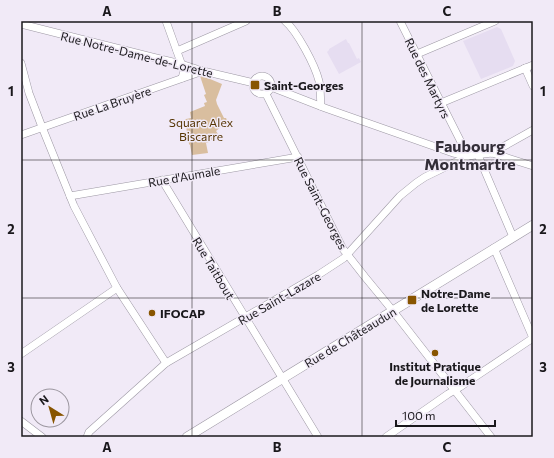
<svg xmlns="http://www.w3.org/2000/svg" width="554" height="458" viewBox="0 0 554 458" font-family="Commissioner,sans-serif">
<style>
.built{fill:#e6ddf1}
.green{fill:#d9be9f}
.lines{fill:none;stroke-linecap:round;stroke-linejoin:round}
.minor-casing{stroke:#9d98a4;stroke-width:8}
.major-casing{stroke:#9d98a4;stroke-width:10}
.minor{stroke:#fff;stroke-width:7}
.major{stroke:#fff;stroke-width:9}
.grid{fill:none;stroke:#1a181c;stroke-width:1;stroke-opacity:0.55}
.poi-dot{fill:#850;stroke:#f1eaf7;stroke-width:1.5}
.labels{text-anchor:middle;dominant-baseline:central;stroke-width:3;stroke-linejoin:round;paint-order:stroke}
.street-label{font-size:12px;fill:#1a181c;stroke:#f1eaf7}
.poi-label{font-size:12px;font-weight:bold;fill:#1a181c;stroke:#f1eaf7;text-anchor:start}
.park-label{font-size:12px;fill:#563503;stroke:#f1eaf7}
.district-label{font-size:16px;font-weight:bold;fill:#332e38;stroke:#f1eaf7}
.neatline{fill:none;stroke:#1a181c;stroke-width:1.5}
.grid-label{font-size:13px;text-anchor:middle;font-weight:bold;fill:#1a181c}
</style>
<rect width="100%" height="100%" fill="#f1eaf7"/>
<g class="built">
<polygon points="497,27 501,29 515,61 513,66 481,79 463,41"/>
<polygon points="346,39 348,43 349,43 357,59 359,58 361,62 339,74 327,52 329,50 329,49"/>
</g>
<polygon class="green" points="200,76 210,79 222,84 216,100 217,104 224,118 226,118 228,122 230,121 231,124 224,128 222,126 216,131 218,134 209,142 206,143 208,153 192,155 190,145 189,144 185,120 186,119 191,118 190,112 205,106 204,103 207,102 204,95 206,94"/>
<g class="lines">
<g class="minor-casing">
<g id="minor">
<polyline points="166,21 184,71 182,78"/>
<path d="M285,21C297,31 315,65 319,81C321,89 320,98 321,106"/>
<polyline points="400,21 468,156"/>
<polyline points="21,24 152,57 181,64 203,71 254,83"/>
<polyline points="177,51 246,21"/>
<polyline points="417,54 495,21"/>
<polyline points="21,63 29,93 42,127 74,206 117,288 166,363"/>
<polyline points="525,68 533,86"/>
<circle cx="262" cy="85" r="9"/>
<polyline points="271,87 325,108 453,153 468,156 492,153 533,166"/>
<polyline points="266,94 343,249 365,277 393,311 491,437"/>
<polyline points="441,103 533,65"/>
<polyline points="21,135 203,71"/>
<polyline points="492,153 533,130"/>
<polyline points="478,155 513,237"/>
<polyline points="162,180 318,437"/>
<polyline points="70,196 298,157"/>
<polyline points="494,248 533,338"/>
<polyline points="21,354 117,288"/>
<polyline points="21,421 42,437"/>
<polyline points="87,437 89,432 166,363 318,275 344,258 400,196 416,183 425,177 468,156"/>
<polyline points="386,437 448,394 460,387 533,338"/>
</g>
</g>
<g class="major-casing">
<polyline id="major" points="187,437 533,225"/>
</g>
<use href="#minor" class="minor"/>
<use href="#major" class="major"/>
</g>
<path class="grid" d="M192,21V437M362,21V437M21,160H533M21,298H533"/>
<g class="poi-dot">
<rect x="250" y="80" width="10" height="10" rx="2"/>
<rect x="407" y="295" width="10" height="10" rx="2"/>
<circle cx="152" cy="313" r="4"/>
<circle cx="435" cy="353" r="4"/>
</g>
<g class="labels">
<g class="street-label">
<text transform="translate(137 54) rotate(14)">Rue Notre-Dame-de-Lorette</text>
<text transform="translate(428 78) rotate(64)">Rue des Martyrs</text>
<text transform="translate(112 103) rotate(-19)">Rue La Bruyère</text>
<text transform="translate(184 176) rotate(-10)">Rue d'Aumale</text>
<text transform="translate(321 203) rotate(63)">Rue Saint-Georges</text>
<text transform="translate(214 268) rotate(59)">Rue Taitbout</text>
<text transform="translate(279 298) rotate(-30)">Rue Saint-Lazare</text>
<text transform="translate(350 337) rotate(-31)">Rue de Châteaudun</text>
</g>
<g class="poi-label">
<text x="264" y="85">Saint-Georges</text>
<text x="421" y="293">Notre-Dame<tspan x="421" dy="14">de Lorette</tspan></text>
<text x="160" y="313">IFOCAP</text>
<text x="435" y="366" text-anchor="middle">Institut Pratique<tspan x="435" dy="14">de Journalisme</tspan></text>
</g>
<g class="park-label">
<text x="201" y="122">Square Alex<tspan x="201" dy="14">Biscarre</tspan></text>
</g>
<g class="district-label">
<text x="470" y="145">Faubourg<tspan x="470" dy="18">Montmartre</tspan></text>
</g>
</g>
<rect width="554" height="458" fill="none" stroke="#f1eaf7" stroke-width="44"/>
<g transform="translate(50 408) rotate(323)"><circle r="19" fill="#f1eaf7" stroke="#9b969f"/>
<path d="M0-3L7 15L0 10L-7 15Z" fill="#885500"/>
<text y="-6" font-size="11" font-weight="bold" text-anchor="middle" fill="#1a181c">N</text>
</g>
<path d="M396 420v6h99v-6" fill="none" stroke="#1a181c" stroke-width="2"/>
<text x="402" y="420" font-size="12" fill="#1a181c" stroke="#f1eaf7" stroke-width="3" paint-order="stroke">100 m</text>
<rect x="22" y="22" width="510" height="414" class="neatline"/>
<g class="grid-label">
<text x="107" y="16">A</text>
<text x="277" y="16">B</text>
<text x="447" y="16">C</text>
<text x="11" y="96">1</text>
<text x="543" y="96">1</text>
<text x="11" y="234">2</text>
<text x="543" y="234">2</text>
<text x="11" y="372">3</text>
<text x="543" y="372">3</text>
<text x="107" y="452">A</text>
<text x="277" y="452">B</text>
<text x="447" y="452">C</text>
</g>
</svg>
